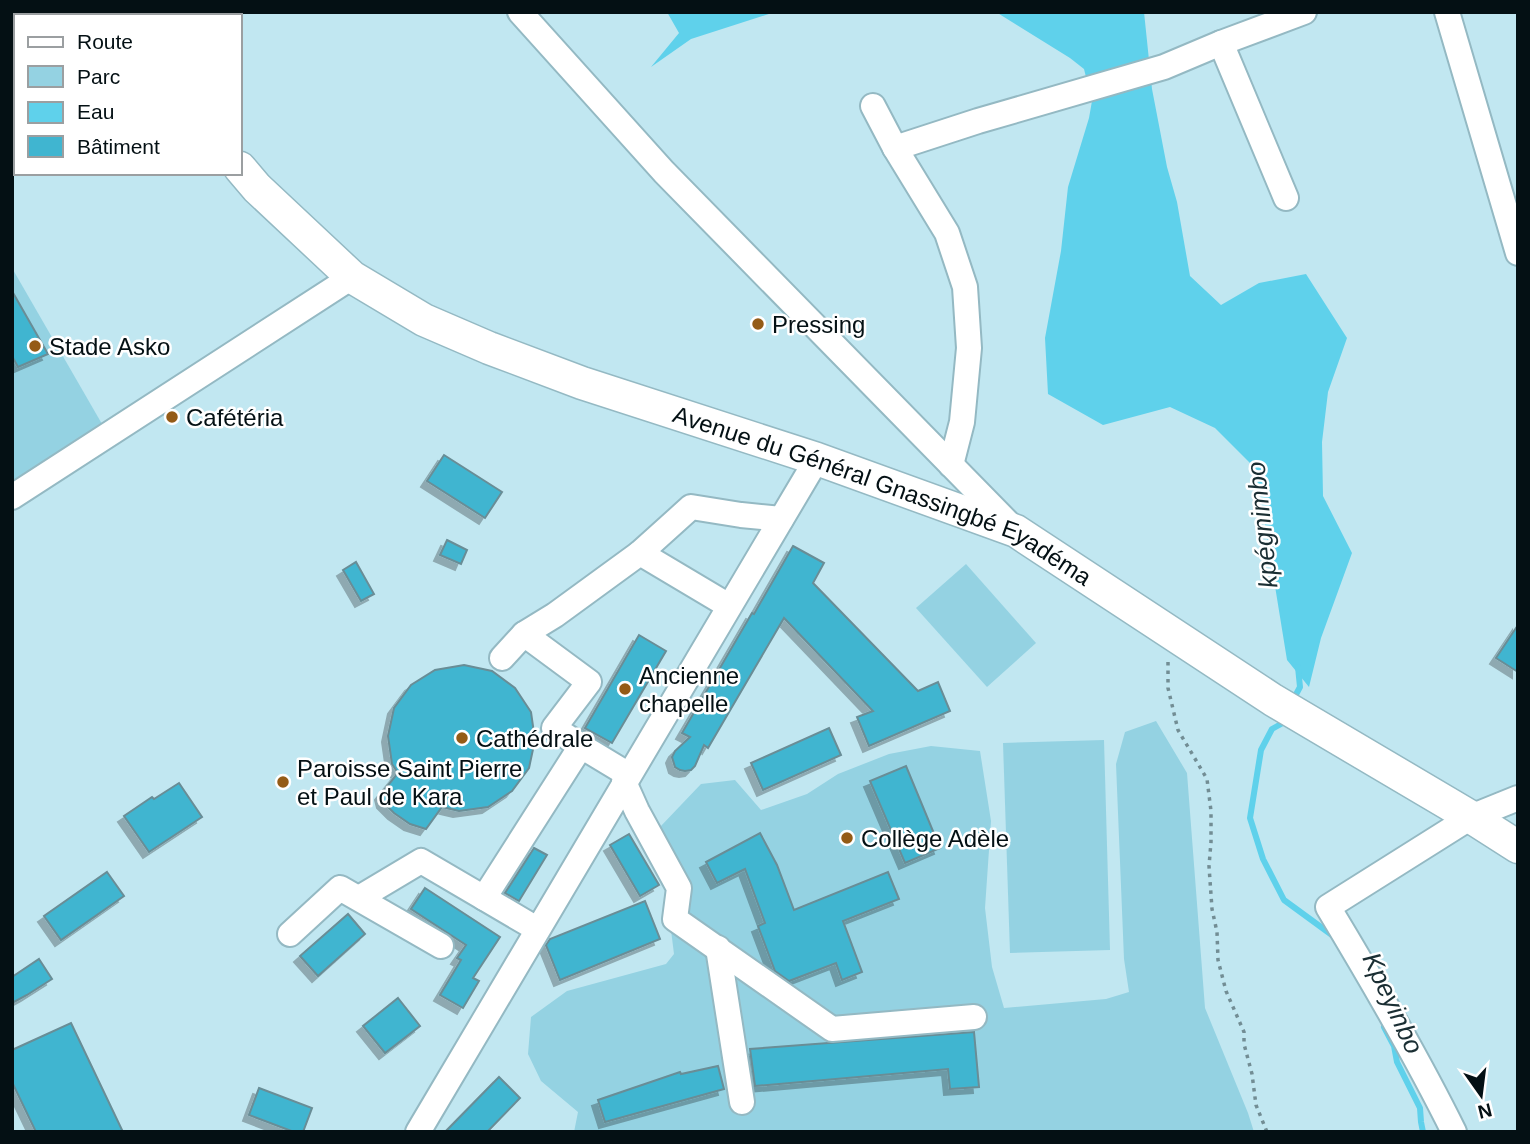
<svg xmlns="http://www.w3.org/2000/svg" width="1530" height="1144" viewBox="0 0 1530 1144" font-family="Helvetica,sans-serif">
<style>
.green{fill:#94d2e2}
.water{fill:#5fd1eb}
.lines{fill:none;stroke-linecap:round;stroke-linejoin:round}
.stream{stroke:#5fd1eb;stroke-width:6}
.building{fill:#40b5d0;stroke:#698d96;stroke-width:2;filter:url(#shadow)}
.minor-casing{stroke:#94b9c3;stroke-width:28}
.major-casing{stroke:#94b9c3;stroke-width:35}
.path{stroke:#728d94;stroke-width:3.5;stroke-dasharray:3.5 5;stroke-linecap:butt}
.minor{stroke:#fff;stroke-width:24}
.major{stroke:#fff;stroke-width:32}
.poi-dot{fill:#945b16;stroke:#fff;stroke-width:2.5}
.labels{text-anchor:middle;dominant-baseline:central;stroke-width:5;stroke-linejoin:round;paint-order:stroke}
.poi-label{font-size:24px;fill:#041014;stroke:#fff;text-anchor:start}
.street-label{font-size:24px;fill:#041014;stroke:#fff}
.water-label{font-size:26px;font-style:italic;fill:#1a2e33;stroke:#fff}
</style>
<defs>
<filter id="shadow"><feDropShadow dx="-6" dy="6" stdDeviation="0" flood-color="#0004"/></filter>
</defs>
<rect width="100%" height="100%" fill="#c1e7f1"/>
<g class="green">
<polygon points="12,268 102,424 12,481"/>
<polygon points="966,564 1036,643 987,687 916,608"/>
<polygon points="1156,721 1187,773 1205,1008 1248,1113 1254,1132 574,1132 578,1112 541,1081 528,1054 531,1017 567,991 666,964 674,954 669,914 679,869 660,827 701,784 735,780 761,810 807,794 838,774 889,754 931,746 980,751 991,821 985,908 992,967 1004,1008 1106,999 1129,992 1124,959 1116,764 1125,732"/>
<polygon points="1104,740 1110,950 1010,953 1003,743"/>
</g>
<g class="water">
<polygon points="667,12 775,12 691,39 651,67 679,33"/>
<polygon points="996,12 1144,12 1152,89 1167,167 1177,202 1190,276 1221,305 1259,283 1306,274 1347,338 1328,392 1322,442 1323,496 1352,553 1321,638 1309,687 1287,660 1256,469 1215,428 1170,407 1103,425 1048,394 1045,338 1061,251 1068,187 1089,118 1092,101 1084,69 1070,58"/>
</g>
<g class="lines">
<g class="stream">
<polyline points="1293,700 1300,687 1298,667"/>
<polyline points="1285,716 1281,724 1272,729 1261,750 1250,818 1263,859 1284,900 1336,938"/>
<polyline points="1384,1027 1394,1046 1397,1062 1420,1108 1421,1122 1423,1132"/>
</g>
</g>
<g class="building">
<polygon points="12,291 48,354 18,367 12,356"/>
<polygon points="444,455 502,492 485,518 427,481"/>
<polygon points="447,540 467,550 461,564 440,555"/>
<polygon points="793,546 824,563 813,583 918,691 938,682 950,711 869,746 857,717 873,711 784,618 708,748 704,745 695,766 691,770 685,771 680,770 675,767 672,757 675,751 690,737 682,733 752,613 754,614"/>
<polygon points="356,562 374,594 361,601 343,570"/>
<polygon points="1518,625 1518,672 1496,658"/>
<polygon points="639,635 666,651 612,743 585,728"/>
<polygon points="464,665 492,671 515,688 531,712 535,740 529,768 512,791 488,807 459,811 442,807 426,829 410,824 394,813 383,802 381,794 398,773 392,764 388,736 394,708 411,685 435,670"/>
<polygon points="829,728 841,755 763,790 751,763"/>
<polygon points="906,766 940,848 905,863 870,781"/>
<polygon points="179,783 202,817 149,852 124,816 152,797 154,799"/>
<polygon points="760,833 777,865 794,910 888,872 899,899 843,921 862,972 842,980 836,963 789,981 775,971 758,926 765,923 745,869 717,883 706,862"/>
<polygon points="629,834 659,885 640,896 610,845"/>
<polygon points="534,848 547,855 519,901 505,893"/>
<polygon points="107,872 124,896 61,940 44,916"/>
<polygon points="425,888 500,937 473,978 479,981 463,1008 440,995 461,960 457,958 466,945 411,909"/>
<polygon points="645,901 660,939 560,980 546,945 550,939"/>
<polygon points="348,914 365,934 318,976 300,956"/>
<polygon points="39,959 52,979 27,995 12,1003 12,977"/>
<polygon points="398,998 420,1026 385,1053 363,1026"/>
<polygon points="71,1023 123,1132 36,1132 12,1082 12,1050"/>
<polygon points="974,1032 979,1087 950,1089 948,1069 755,1086 750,1049"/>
<polygon points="718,1066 724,1089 605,1122 598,1100 680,1072 681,1074"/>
<polygon points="499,1077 520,1098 487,1132 445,1132"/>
<polygon points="259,1088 312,1108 303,1132 294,1132 249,1115"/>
</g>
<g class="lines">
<g class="minor-casing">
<g id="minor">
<polyline points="520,12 664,172 1013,528"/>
<polyline points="1447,12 1518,253"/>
<polyline points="1221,43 1286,198"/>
<polyline points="873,106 895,148 947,233 965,287 969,348 962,422 951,465"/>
<polyline points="895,148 978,121 1164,67 1221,43 1304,12"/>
<polyline points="12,497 352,277"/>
<polyline points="640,553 691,507 741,515 781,519"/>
<polyline points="524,634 555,615 640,553 729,606"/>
<polyline points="502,658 524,634 589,682 554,728 581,746"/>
<polyline points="624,782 637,811 679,888 675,919 832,1029 974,1017"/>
<polyline points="359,898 421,861 537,929"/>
<polyline points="484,898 581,746 629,775"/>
<polyline points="290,934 340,888 441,946"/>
<polyline points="718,948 742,1102"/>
<polyline points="418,1132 817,459"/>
<path d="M1454,1132C1416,1055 1372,980 1328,907L1471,817L1518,798"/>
</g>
</g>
<g class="major-casing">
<g id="major">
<polyline points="137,12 139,16"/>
<path id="s1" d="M240,168L257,188L352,277L424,320L489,348L582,383L817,459L1016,531L1273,700L1471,817L1518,847"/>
</g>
</g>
<polyline class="path" points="1168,662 1168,688 1178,730 1207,779 1211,811 1211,842 1209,866 1212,909 1217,932 1218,960 1226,991 1244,1032 1244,1044 1252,1074 1256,1105 1267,1132"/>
<use href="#minor" class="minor"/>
<use href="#major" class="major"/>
</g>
<g class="poi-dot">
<circle cx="758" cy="324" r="7"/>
<circle cx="35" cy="346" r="7"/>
<circle cx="172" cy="417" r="7"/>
<circle cx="625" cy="689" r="7"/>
<circle cx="462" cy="738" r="7"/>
<circle cx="283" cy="782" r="7"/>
<circle cx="847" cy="838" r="7"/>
</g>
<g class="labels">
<g class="poi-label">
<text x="772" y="324">Pressing</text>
<text x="49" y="346">Stade Asko</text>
<text x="186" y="417">Cafétéria</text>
<text x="639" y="675">Ancienne<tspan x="639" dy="28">chapelle</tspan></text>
<text x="476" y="738">Cathédrale</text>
<text x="297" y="768">Paroisse Saint Pierre<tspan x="297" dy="28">et Paul de Kara</tspan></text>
<text x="861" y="838">Collège Adèle</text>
</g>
<g class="street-label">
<text stroke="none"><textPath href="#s1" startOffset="732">Avenue du Général Gnassingbé Eyadéma</textPath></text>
</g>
<g class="water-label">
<text transform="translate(1262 525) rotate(-96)">kpégnimbo</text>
<text transform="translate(1393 1003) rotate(65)">Kpeyinbo</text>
</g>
</g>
<rect width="1530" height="1144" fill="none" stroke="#041014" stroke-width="28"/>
<rect x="14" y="14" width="228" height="161" fill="#ffffff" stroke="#9b9fa1" stroke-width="2"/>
<rect x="28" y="37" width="35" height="10" fill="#ffffff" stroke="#9b9fa1" stroke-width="2"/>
<text x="77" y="49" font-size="21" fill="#041014">Route</text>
<rect x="28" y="66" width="35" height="21" fill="#94d2e2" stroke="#9b9fa1" stroke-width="2"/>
<text x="77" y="84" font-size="21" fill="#041014">Parc</text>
<rect x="28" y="102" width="35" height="21" fill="#5fd1eb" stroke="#9b9fa1" stroke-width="2"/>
<text x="77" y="119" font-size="21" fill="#041014">Eau</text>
<rect x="28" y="136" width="35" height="21" fill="#40b5d0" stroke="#9b9fa1" stroke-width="2"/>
<text x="77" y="154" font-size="21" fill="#041014">Bâtiment</text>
<g transform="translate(1481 1095) rotate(166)" stroke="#ffffff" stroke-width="5" paint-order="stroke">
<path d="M0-5L12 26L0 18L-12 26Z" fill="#041014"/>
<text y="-10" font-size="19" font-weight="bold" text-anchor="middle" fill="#041014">N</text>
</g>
</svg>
